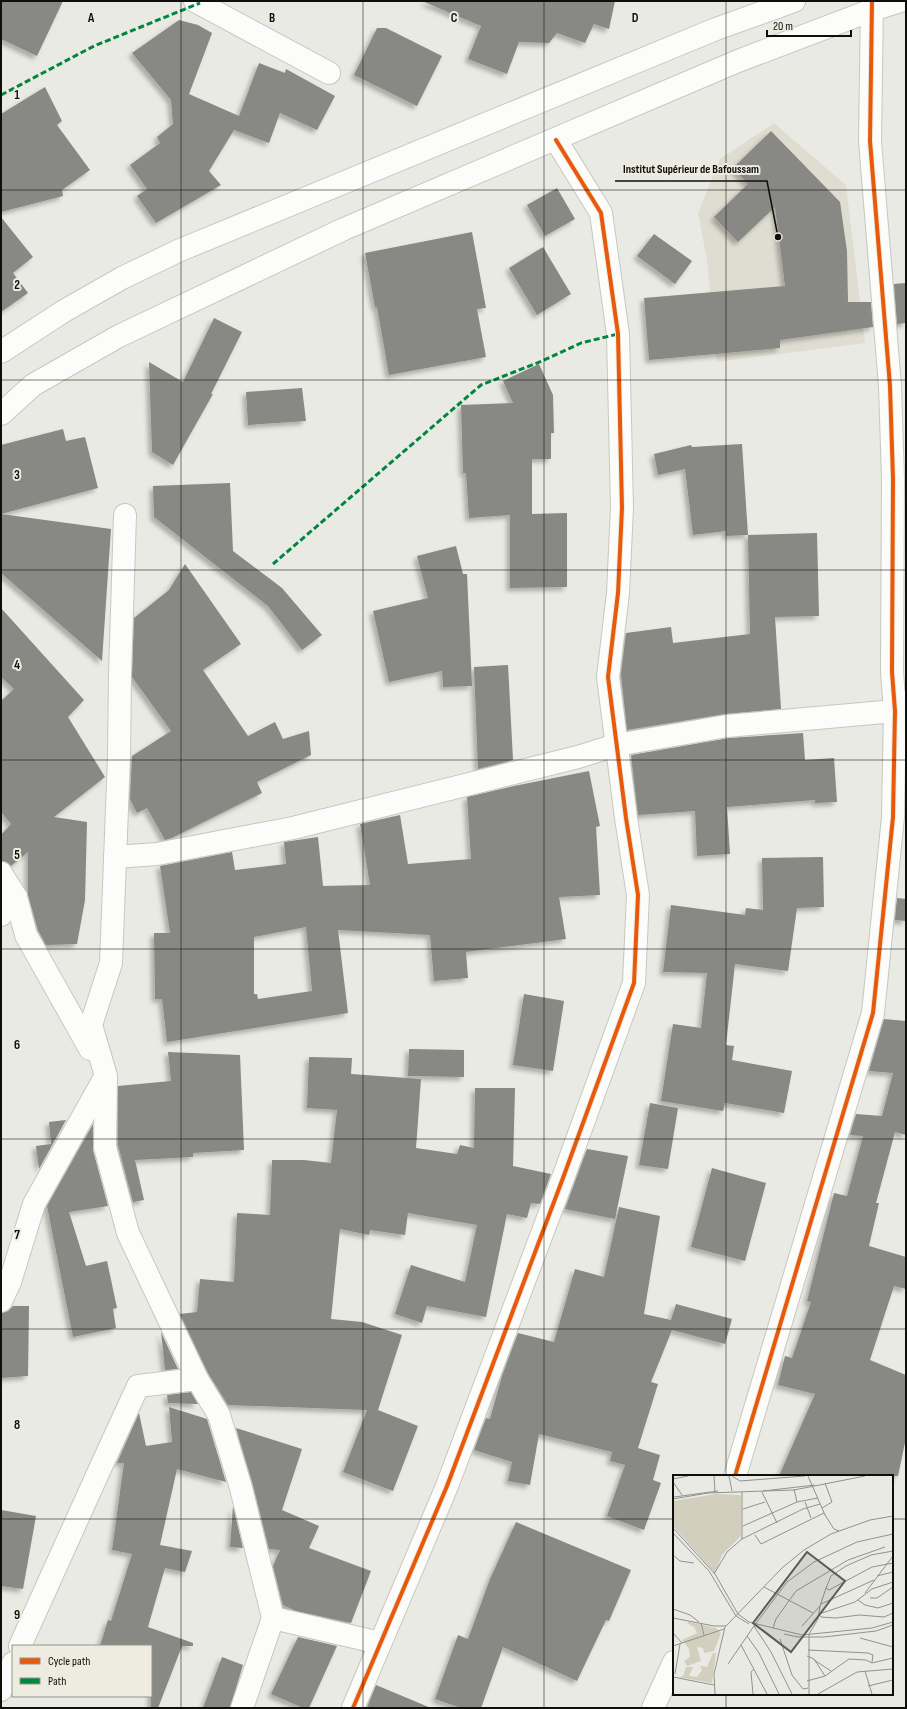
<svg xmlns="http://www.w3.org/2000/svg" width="907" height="1709" viewBox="0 0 907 1709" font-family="'Sofia Sans Condensed',sans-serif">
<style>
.built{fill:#dfddd1}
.building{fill:#888884;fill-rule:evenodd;filter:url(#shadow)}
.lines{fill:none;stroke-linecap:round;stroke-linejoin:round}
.street-casing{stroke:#c7c7c2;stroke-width:24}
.primary-casing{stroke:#c7c7c2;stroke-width:24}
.street{stroke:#fcfcfb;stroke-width:22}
.primary{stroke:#fcfcfb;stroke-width:22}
.quiet{stroke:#00873e;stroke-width:3;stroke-dasharray:6 3;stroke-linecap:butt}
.cycleway-casing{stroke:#eeece0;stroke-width:6}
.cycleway{stroke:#e8590c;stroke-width:4}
.grid{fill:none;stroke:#0f0e0a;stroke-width:1;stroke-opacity:0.55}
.inset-road{fill:none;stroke:#92928d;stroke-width:1}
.view{fill:#5c5b56;fill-opacity:0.15;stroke:#5c5b56;stroke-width:2}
.inset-edge{fill:none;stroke:#0f0e0a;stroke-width:2}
.grid-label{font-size:13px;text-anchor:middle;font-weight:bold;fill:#0f0e0a;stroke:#eeece0;stroke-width:4;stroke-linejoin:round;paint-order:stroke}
.leader{fill:none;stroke:#0f0e0a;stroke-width:1.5}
.callout-dot{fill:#0f0e0a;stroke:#eeece0;stroke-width:1.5}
.callout-label{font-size:12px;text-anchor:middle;font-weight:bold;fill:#0f0e0a;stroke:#eeece0;stroke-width:4;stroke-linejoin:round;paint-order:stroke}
</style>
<defs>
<filter id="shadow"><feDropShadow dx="-3.5" dy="3.5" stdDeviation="2" flood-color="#0004"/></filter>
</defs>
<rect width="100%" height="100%" fill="#eaeae4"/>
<polygon class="built" points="774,123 846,185 865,343 717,362 707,260 698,213 720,159"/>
<g class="building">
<polygon points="1,1 63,1 37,56 1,39"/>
<polygon points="422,1 615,1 609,29 594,24 585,43 557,33 549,43 519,42 507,74 468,59 481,26"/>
<polygon points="179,20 198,25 212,33 189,94 239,116 259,63 285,73 286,69 335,96 317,130 280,113 269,143 234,130 209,171 221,185 156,223 137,196 147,189 130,165 160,143 157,137 173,124 171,100 132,53"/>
<polygon points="377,28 386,28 442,56 417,106 354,75"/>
<polygon points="45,87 62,121 57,125 90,170 62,190 63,196 1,212 1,114"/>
<polygon points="771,131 840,202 847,251 848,302 871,302 873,327 780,340 780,348 649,360 644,298 785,286 775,207 738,242 714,217 748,184 733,168"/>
<polygon points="557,188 575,219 545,236 527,205"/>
<polygon points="1,217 33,257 13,273 28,293 1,312"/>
<polygon points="472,232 486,308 477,309 486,357 389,375 377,307 375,307 365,253"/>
<polygon points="654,234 692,261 675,284 637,256"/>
<polygon points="543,247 571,294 537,315 509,268"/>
<polygon points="906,283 906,323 897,324 894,284"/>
<polygon points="214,318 242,332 211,394 213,394 173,465 152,452 149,362 183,382"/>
<polygon points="539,364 553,395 554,433 551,433 551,459 532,459 532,514 567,513 567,587 510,588 510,515 469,518 466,473 463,473 461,405 513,403 503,381"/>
<polygon points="302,388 306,421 248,425 246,392"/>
<polygon points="63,429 66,441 85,437 98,488 1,514 1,445"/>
<polygon points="742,444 748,535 726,536 726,531 693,535 685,469 658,475 654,454 691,445 692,447"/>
<polygon points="230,483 233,551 282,588 322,635 302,650 268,606 154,517 153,486"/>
<polygon points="1,514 111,529 102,661 1,573"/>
<polygon points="817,533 819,616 775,617 781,709 725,714 627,730 621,674 626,633 671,627 673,643 750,634 748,535"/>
<polygon points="456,546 463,574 467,574 472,686 443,687 442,671 389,682 373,611 428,598 417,556"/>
<polygon points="185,564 241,644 203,670 248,736 275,722 283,739 309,731 311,755 257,782 262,793 172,838 165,840 147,808 137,813 130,799 132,756 171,731 132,677 134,618 169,590"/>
<polygon points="1,608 84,700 68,717 105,777 54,817 87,822 85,900 77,944 46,945 38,930 28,895 28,852 11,866 7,862 1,861 1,835 11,824 1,812 1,701 14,689 1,677"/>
<polygon points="508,665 513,760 478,769 474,667"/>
<polygon points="803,733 805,760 834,758 837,802 815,803 815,800 727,807 730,854 697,856 695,811 638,815 631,755 729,738"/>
<path d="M589,771L600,826L596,827L600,895L559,897L566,939L466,952L468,978L434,981L430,935L338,930L348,1013L167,1042L162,999H155L154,933H170L160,866L232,852L235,870L286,864L284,842L318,837L323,886L370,885L360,824L400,815L408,864L471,859L467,797L514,786ZM306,927L312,991L258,999L257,994H254V937Z"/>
<polygon points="823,857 824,907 797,908 788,971 735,964 726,1045 734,1046 732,1060 792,1071 784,1113 725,1103 723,1111 661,1101 673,1024 701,1028 707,973 663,972 671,905 745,915 746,908 763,910 762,858"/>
<polygon points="897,898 906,899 906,921 895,920"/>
<polygon points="524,994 564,1001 553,1071 513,1065"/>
<polygon points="884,1019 906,1021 906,1135 895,1132 876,1203 879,1203 869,1246 906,1257 906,1289 894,1286 870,1360 906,1375 906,1438 898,1476 779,1476 815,1394 778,1385 785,1356 792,1358 811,1302 807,1301 834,1193 847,1196 863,1136 850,1135 856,1114 882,1116 893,1073 869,1071"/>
<polygon points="409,1049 464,1050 464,1077 408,1076"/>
<polygon points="168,1052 240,1055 244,1150 193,1153 193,1157 135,1160 144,1200 133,1202 118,1145 118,1086 171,1081"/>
<polygon points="309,1057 352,1058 351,1074 421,1079 416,1148 457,1154 460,1145 474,1148 475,1088 515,1088 513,1166 551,1174 540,1204 531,1203 527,1218 507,1214 486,1317 427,1306 422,1323 395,1314 411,1265 465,1282 477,1225 408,1213 405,1235 370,1230 369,1235 340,1229 331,1319 362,1322 402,1335 378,1410 418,1426 393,1491 343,1472 367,1410 228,1405 208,1373 180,1314 197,1312 200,1279 234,1282 237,1213 270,1215 272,1160 304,1160 331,1163 337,1110 307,1108"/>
<polygon points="650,1103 678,1108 668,1169 639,1165"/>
<polygon points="66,1120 39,1169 36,1146 51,1144 49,1122"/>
<polygon points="93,1124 93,1150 108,1206 69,1212 86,1266 107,1261 117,1308 113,1309 116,1328 73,1337 47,1206"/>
<polygon points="587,1149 628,1156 615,1219 565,1209"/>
<polygon points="712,1168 766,1183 745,1261 691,1247"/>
<polygon points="619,1207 660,1216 644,1314 671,1320 676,1304 732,1319 725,1344 672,1330 651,1382 658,1384 638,1448 660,1455 653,1480 661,1483 644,1530 607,1516 625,1465 610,1461 612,1452 539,1434 530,1485 508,1481 512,1462 474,1450 486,1418 490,1419 502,1376 518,1333 554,1342 575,1269 604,1277"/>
<polygon points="13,1306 29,1306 28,1376 1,1378 1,1313 8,1311"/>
<polygon points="161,1332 178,1369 165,1370"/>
<polygon points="191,1392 198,1404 168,1403 167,1395"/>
<polygon points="169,1407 207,1419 226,1482 177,1469 160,1545 192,1551 185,1572 165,1568 148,1627 193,1643 193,1646 182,1646 158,1708 151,1708 151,1646 100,1646 108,1620 111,1621 132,1554 112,1550 124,1463 117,1463 139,1413 146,1446 172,1442"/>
<polygon points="236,1428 302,1449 282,1510 319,1526 309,1548 371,1571 351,1623 296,1611 283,1605 273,1566 280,1550 269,1549 253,1485"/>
<polygon points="233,1506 243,1548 230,1547"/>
<polygon points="1,1510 36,1516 23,1589 1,1586"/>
<polygon points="516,1522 631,1570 609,1621 606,1620 577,1681 503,1647 481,1708 461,1708 435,1699 458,1635 468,1639 490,1579"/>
<polygon points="298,1637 337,1646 309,1708 303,1708 271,1694"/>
<polygon points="222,1657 243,1665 230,1708 203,1708"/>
<polygon points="376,1685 431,1708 367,1708"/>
</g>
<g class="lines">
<g class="street-casing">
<g id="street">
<polyline points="195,1 329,73"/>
<polyline points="115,857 157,854 293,828 578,757 616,745 727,726 895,711 906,702"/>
<polyline points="1,873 16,897 26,935 90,1049"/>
<polyline points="1,915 16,897"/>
<polyline points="1,1301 10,1282 34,1204 105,1077"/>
<polyline points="197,1379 219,1415 241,1488 273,1618 242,1708"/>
<polyline points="735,1476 873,1013 893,817 895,711 892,672 893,479 890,386 870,141 872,1"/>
<polyline points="273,1618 380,1643"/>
<polyline points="20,1646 99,1471 138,1386 197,1379 128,1233 105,1147 106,1076 91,1025 111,963 119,757 120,675 125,515"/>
<polyline points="1,1690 13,1663"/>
<polyline points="353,1708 447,1486 563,1178 634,983 638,895 626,818 608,677 618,593 622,508 618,334 601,213 556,140"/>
<polyline points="653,1708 674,1662"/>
</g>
</g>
<g class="primary-casing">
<g id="primary">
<polyline points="1,352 64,311 122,278 178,251 716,29 794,1"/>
<polyline points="1,414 33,385 119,336 344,229 738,61 872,10 900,1"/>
</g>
</g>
<use href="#street" class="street"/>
<use href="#primary" class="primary"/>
<g class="quiet">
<polyline points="1,95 94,46 200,3"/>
<polyline points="273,564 481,385 542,361 581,343 618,334"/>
</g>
<g class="cycleway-casing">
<g id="cycleway">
<polyline points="735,1476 873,1013 893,817 895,711 892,672 893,479 890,386 870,141 872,1"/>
<polyline points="353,1708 447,1486 563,1178 634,983 638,895 626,818 608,677 618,593 622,508 618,334 601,213 556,140"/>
</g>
</g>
<use href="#cycleway" class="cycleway"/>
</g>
<path class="grid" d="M181,1V1708M363,1V1708M544,1V1708M726,1V1476M1,190H906M1,380H906M1,570H906M1,760H906M1,949H906M1,1139H906M1,1329H906M1,1519H674M892,1519H906M726,1694V1708"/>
<g transform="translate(673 1475)">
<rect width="220" height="220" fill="#eaeae4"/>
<path d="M43,19L68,20V61L49,80L42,98L0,51V26ZM16,147L43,153L48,158L41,176L31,178L30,173L24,172L28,186L14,191L11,186L17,182L16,174L9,165L24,158L21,152L14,148ZM40,178H43L39,208L5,202L10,201L13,192H20L16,201L24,202L29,195L27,191L34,192Z" fill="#d2cfbe"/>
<path class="inset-road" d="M41,1L42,17M56,1L59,16M59,1L67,6L132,1M135,1L152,40L161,54L166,56M0,4L15,1M0,7L9,20M121,14L124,27M90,16L142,10M89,17L104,48M1,22L45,16M0,24L35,18L121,15L192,1M132,27L138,43M149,33L159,27L152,8M70,34L92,27M70,51L124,27L145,23M0,53L42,99L65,139L76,147L129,160L199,153L220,147M0,58L36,96L63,141L76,149M82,60L88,69L151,38M69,64L130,34L147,29M0,80L7,86L21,88M41,99L54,77L69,64V17M204,101L220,97M91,112L140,138M153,113L158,101L173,91L198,80L220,76M192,118L220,81M197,123H204L220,112M185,125L192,130L205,133L220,128M148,129L201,105M0,134L17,140L26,147M146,139L182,127L199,114L220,107M146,139L148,142L163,143L186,140L211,142L220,138M0,143L41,151H53M28,148L31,160M129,151L147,131L153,113L156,115L199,92L220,88M100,153L103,144L123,116L175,85L212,72M0,158L9,168M111,159L125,162H151L203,156L220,150M74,161L86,178L106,219M187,163L220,172M107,164L119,200L130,214L135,213M68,170L94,219M0,171L51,154M135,175L195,178L200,180L199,187M134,181L141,184L152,201M141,185L158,196M55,189L81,151M192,196L199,219M2,199L7,169M0,202L41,210M134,206L152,201L176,184L193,185L199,188L220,183M195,211L220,205M42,219L41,199L52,152L109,93L131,75L158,59L197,45L220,41M80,219L78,197L81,194M119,219L98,177L81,151L114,107L141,87L184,67L220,59M136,219V159L145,144L147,131M145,219L184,197L220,194"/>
<path class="view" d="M134,77L172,106L118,177L80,148Z"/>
<rect width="220" height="220" class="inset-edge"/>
</g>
<g class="grid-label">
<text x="91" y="22">A</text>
<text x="272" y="22">B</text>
<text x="454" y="22">C</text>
<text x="635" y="22">D</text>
<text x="17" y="99">1</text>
<text x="17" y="289">2</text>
<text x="17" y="479">3</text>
<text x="17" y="669">4</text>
<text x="17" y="859">5</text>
<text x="17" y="1049">6</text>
<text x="17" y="1239">7</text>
<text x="17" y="1429">8</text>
<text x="17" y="1619">9</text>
</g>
<path class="leader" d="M778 237L767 181H615"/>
<circle class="callout-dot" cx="778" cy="237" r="4"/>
<g class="callout-label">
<text x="691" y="173">Institut Supérieur de Bafoussam</text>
</g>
<rect width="907" height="1709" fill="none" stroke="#0f0e0a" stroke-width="4"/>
<rect x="12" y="1645" width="140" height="52" fill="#eeece0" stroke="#95938a"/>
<rect x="20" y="1658" width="20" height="6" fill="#e8590c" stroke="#95938a"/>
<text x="48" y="1665" font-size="12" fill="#0f0e0a">Cycle path</text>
<rect x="20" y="1678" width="20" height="6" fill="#00873e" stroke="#95938a"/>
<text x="48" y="1685" font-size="12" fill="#0f0e0a">Path</text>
<path d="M767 30v6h84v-6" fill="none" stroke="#0f0e0a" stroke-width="2"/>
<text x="773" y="30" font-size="12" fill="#0f0e0a" stroke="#eeece0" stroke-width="3" paint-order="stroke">20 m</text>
</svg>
